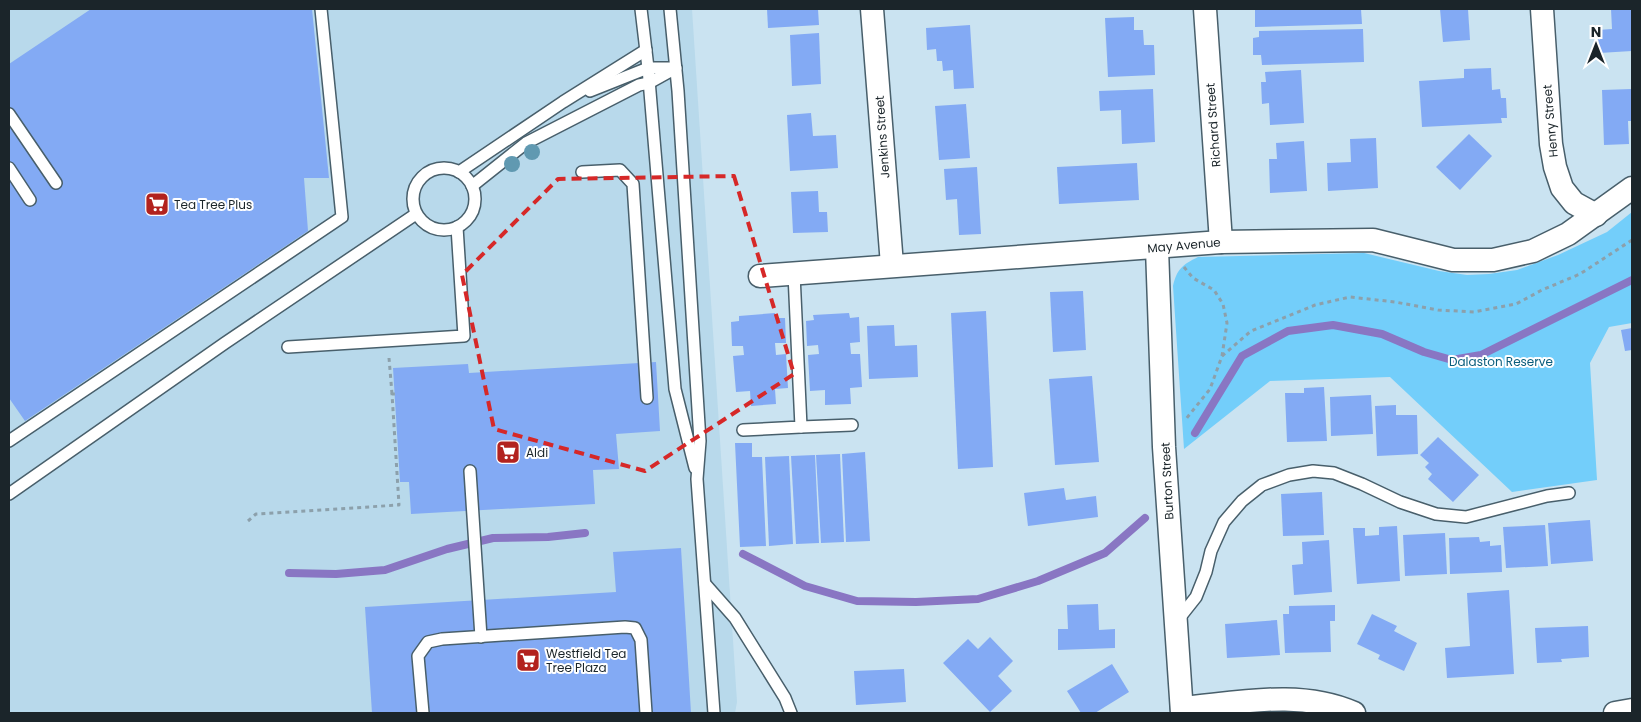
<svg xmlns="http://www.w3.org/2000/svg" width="1641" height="722" viewBox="0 0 1641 722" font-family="Poppins,sans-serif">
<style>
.built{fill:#b8d9eb}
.green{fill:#73cefa}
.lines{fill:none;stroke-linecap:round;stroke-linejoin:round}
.stream{stroke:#8976c3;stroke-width:8}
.building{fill:#83aaf4}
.lane-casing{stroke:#485f6b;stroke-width:14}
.street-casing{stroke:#485f6b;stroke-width:25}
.path{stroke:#8ca0ab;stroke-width:3;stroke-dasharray:4 4;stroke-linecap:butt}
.lane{stroke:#fff;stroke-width:11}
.street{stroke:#fff;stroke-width:22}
.tree{fill:#6099b1}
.marked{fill:none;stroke:#d62828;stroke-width:4;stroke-dasharray:10 6;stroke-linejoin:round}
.labels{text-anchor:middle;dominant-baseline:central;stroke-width:4;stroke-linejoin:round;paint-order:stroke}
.street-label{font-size:12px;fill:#1b252a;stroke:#fff}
.poi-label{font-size:12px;fill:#1b252a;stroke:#fff;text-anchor:start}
.park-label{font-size:12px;fill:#0a5d7c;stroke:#fff}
</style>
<rect width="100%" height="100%" fill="#cae3f1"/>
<polygon class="built" points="9,9 692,9 737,702 735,713 9,713"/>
<path class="green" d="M1632,212V323L1609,327L1590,363L1597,480L1512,492L1390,377L1270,381L1184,449L1173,286C1177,269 1182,265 1198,257L1364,253L1439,271L1467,275L1489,274L1517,270L1558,255L1607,232Z"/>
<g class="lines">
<g class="stream">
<polyline points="1195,433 1242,356 1288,331 1333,325 1382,334 1424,352 1452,360 1481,355 1632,280"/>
<polyline points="743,554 805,586 857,601 916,602 978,599 1038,581 1105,553 1145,518"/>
<polyline points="289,573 336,574 385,570 447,549 493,538 548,537 585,533"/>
</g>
</g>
<g class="building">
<polygon points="91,9 312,9 329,178 304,178 308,231 25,421 9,398 9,64"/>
<polygon points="767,9 818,9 819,25 768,28"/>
<polygon points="1255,9 1361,9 1362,24 1255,27"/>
<polygon points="1440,9 1468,9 1470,40 1443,42"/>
<polygon points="1611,9 1632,9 1632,51 1599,53 1598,30 1612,29"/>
<polygon points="1134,17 1134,30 1143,30 1144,45 1154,45 1155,75 1108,77 1105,18"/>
<polygon points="970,25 974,88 954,89 953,70 943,71 942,61 937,61 936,49 927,50 926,28"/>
<polygon points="1363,29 1364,62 1262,65 1261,55 1253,55 1253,38 1259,37 1259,31"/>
<polygon points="819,33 821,84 792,86 790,35"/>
<polygon points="1491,68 1492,90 1500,89 1501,98 1506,98 1507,118 1501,118 1502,123 1422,127 1419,81 1464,78 1464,69"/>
<polygon points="1301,70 1304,123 1270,125 1269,103 1262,104 1261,82 1266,82 1265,72"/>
<polygon points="1153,89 1155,142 1122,144 1121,110 1100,111 1099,91"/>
<polygon points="1632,89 1632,121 1628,121 1629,144 1604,145 1602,90"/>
<polygon points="966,104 970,158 939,160 935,106"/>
<polygon points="811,113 813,136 836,135 838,168 790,171 787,115"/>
<polygon points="1469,134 1492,156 1460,190 1436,167"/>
<polygon points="1376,138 1378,188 1328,191 1327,163 1351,162 1350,139"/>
<polygon points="1304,141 1307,191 1270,193 1269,159 1277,159 1276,143"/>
<polygon points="1137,163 1139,200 1059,204 1057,167"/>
<polygon points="977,167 981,234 959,235 957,199 946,200 944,169"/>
<polygon points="818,191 819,212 827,212 828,232 793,233 791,192"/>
<polygon points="1083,291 1086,350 1053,352 1050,292"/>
<polygon points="986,311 993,467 958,469 951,313"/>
<polygon points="775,313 775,318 785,318 786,343 775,343 776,355 786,354 788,388 775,389 776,404 751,406 750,391 736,392 733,356 744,355 743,346 732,346 731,322 739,321 739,316"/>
<polygon points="849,313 850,318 859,317 860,342 850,343 851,354 860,354 862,387 850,388 851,404 825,405 825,390 810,391 808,355 819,354 818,345 807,346 806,321 814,320 813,315"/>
<polygon points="894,325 895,346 917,345 918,377 869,379 867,326"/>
<polygon points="1632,328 1632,350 1625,351 1621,330"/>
<polygon points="656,362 660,431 616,434 619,469 593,470 595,504 411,514 409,482 400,482 393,368 468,364 469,373"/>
<polygon points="1092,376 1099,462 1055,465 1049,379"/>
<polygon points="1324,387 1327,441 1287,442 1285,393 1304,393 1304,388"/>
<polygon points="1371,395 1373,434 1331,436 1330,397"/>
<polygon points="1396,405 1396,415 1417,415 1418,454 1377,456 1375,406"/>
<polygon points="1438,437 1479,475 1453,502 1428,479 1432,474 1425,467 1429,463 1420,455"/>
<polygon points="735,443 752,443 752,457 762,457 766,546 740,547"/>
<polygon points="865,452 870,541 846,542 842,454"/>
<polygon points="840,454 844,542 821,543 816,455"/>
<polygon points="815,455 819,543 796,544 791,456"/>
<polygon points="789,456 793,544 769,546 765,457"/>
<polygon points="1064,488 1066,500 1096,496 1098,517 1028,526 1024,493"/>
<polygon points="1322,492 1324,535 1283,536 1281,494"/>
<polygon points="1590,520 1593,561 1551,564 1548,523"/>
<polygon points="1545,525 1548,566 1506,568 1503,527"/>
<polygon points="1397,526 1400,581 1357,584 1353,528 1365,528 1365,536 1379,535 1379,527"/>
<polygon points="1445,533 1447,574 1405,576 1403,535"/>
<polygon points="1479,537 1480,542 1490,541 1490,546 1501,545 1502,572 1450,574 1449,538"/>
<polygon points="1329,540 1332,592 1294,595 1292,565 1303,564 1302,542"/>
<polygon points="681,548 691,713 372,713 365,607 616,592 613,552"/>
<polygon points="1509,590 1514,674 1447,678 1445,648 1470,646 1467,593"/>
<polygon points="1098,604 1099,630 1115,629 1115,648 1058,650 1058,629 1068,629 1067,605"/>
<polygon points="1335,605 1335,621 1330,621 1331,652 1285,653 1283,614 1289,614 1289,606"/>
<polygon points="1372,614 1397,626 1394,631 1417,643 1404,671 1378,659 1380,655 1357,644"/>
<polygon points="1277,620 1280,655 1227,658 1225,624"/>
<polygon points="1588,626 1589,657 1561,659 1562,662 1537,663 1535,628"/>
<polygon points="990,637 1013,661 998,676 1012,691 990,712 943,663 968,639 978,649"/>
<polygon points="1112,664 1129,692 1095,713 1081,713 1067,691"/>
<polygon points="904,669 906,702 856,705 854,671"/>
</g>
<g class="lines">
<g class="lane-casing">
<g id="lane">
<polyline points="641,9 648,68 675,389 695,468"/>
<polyline points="670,9 678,91 700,441 697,479 714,713"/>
<polyline points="590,91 648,68 674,68"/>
<polyline points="9,114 56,183"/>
<circle cx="444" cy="199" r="31"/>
<polyline points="9,168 30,200"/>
<polyline points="459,172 563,102 646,50"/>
<polyline points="582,172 620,170 633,184 647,398"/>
<polyline points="472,186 526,143 639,85 649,83 676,68"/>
<polyline points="288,347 464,336 457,227"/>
<polyline points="801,427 852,425"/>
<polyline points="743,430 801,427 794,274"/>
<polyline points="9,441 342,217 321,9"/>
<polyline points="470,471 481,637"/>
<polyline points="9,494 225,343 416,214"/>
<polyline points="705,584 735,618 785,698 791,713"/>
<polyline points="1177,621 1196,597 1206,572 1211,551 1224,522 1242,501 1262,485 1289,475 1313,471 1334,473 1362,484 1400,502 1436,514 1466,517 1547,496 1569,493"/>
<polyline points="423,713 418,656 428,642 442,639 625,627 635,628 641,640 646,713"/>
</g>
</g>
<g class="street-casing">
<g id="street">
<polyline points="872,9 892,265"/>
<polyline points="1205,9 1221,242"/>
<polyline points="1542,9 1551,144 1555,167 1562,188 1574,203 1596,215"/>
<polyline points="1157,248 1164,447 1182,713"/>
<polyline points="760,276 1221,242 1373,240 1453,260 1493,260 1533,251 1568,234 1632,188"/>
<path d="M1182,708C1238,703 1301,689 1354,713"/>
<polyline points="1615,713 1632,710"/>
</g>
</g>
<g class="path">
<polyline points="1184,267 1193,278 1214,290 1223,304 1227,323 1222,356 1210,389 1186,419"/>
<polyline points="1222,356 1251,331 1315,305 1350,297 1395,302 1438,310 1474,312 1516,304 1542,290 1580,274 1632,240"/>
<polyline points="389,358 392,394"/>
<polyline points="248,521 256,514 399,505 392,394 395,394"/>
</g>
<use href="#lane" class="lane"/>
<use href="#street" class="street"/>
</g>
<g class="tree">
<circle cx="532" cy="152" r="8"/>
<circle cx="512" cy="164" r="8"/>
</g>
<path class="marked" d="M734,176L794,374L645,471L494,429L462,275L558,179Z"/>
<defs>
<g id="supermarket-square" transform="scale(1.25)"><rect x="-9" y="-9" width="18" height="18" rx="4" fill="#b2221e" stroke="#fff"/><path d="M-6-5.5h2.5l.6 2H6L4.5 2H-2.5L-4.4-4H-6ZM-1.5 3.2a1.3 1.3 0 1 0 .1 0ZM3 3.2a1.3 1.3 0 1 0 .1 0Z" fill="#fff"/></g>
</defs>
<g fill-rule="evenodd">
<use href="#supermarket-square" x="157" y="204"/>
<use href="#supermarket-square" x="508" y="452"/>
<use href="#supermarket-square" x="528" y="660"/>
</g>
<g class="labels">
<g class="street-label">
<text transform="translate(1550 121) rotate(-95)">Henry Street</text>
<text transform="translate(1213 125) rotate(-94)">Richard Street</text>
<text transform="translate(882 137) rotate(-94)">Jenkins Street</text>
<text transform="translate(1184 245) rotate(-5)">May Avenue</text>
<text transform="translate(1167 481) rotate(-93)">Burton Street</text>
</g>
<g class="poi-label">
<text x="174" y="204">Tea Tree Plus</text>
<text x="526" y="452">Aldi</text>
<text x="546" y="653">Westfield Tea<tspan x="546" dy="14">Tree Plaza</tspan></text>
</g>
<g class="park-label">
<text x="1501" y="361">Dalaston Reserve</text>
</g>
</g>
<rect width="1641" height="722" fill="none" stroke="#1b252a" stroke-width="20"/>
<g transform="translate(1596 45)" stroke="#ffffff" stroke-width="4" paint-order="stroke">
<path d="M0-4L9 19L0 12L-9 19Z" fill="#1b252a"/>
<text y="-8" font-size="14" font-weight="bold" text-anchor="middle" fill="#1b252a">N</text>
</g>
</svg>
